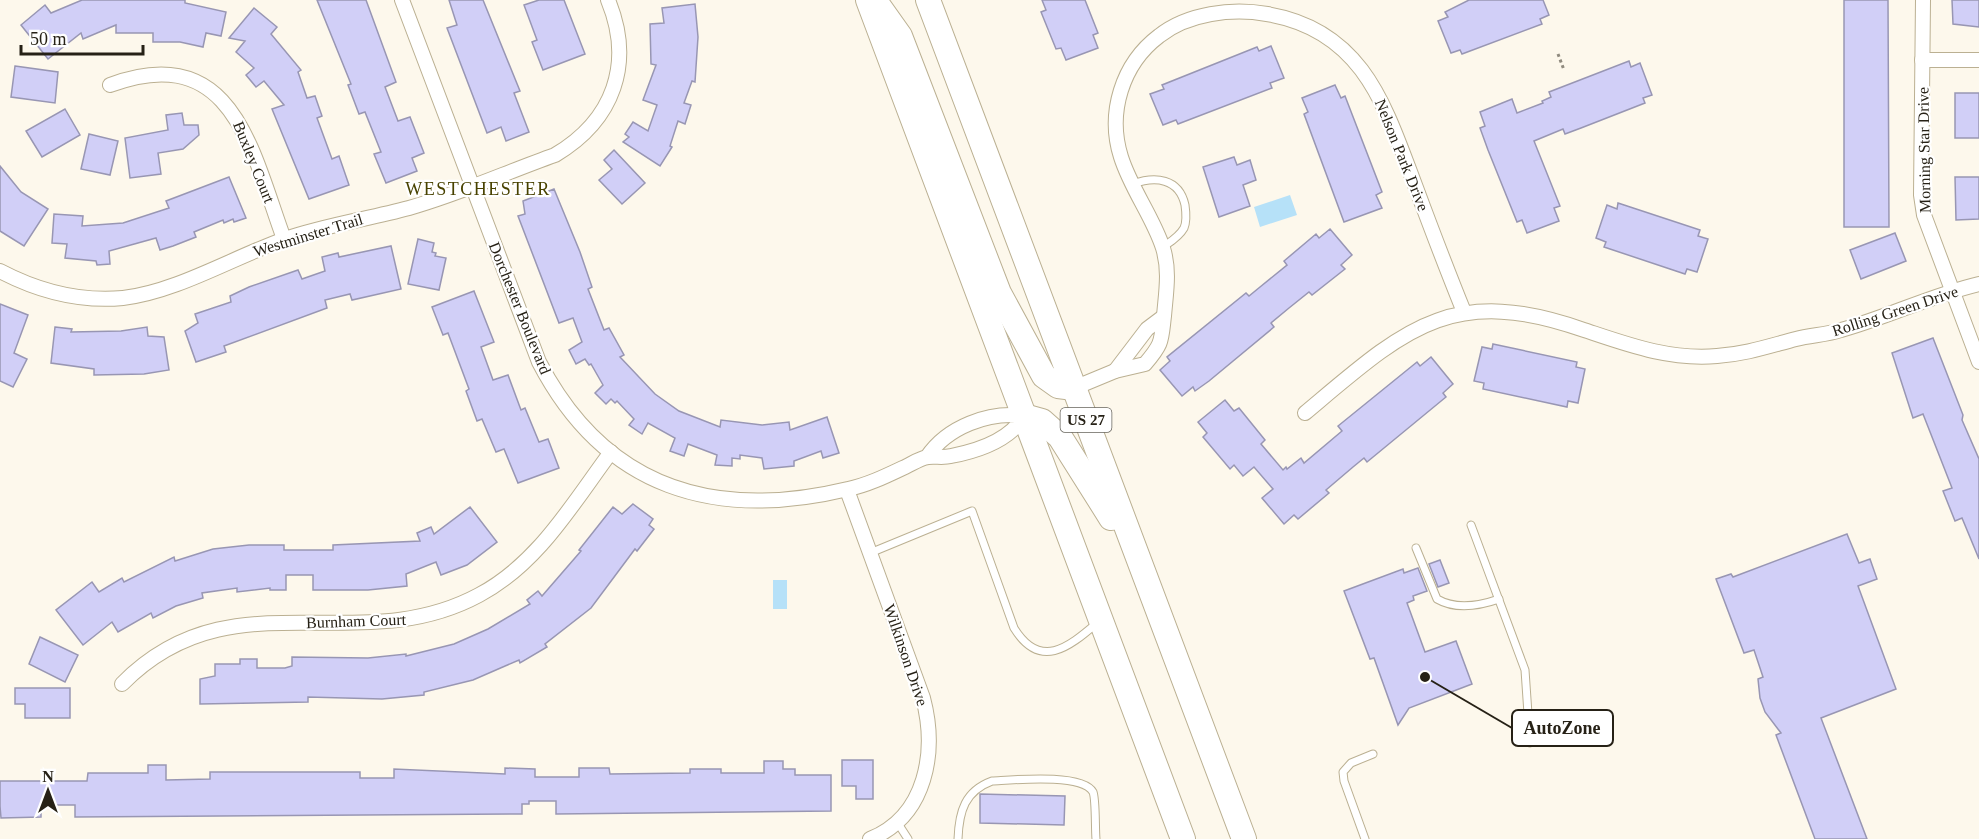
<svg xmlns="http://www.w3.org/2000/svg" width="1979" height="839" viewBox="0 0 1979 839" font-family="Georgia,serif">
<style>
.water{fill:#b6e1f8}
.building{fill:#d1cff7;stroke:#9896b3;stroke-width:1.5}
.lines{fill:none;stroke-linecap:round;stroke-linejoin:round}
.lane-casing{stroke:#bbb092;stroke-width:9}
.street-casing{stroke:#bbb092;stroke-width:16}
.highway-casing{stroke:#bbb092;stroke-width:26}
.path{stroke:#8f8a7e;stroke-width:3;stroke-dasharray:3 3;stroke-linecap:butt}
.lane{stroke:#fff;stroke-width:7}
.street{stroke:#fff;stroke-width:14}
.highway{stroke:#fff;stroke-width:24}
.labels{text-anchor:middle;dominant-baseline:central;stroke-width:4.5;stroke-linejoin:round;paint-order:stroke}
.shield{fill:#fff;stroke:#67645c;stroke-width:1.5}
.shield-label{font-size:15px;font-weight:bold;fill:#262116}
.street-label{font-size:16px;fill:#262116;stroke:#fff}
.neighbourhood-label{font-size:18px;letter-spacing:1.5px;fill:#484200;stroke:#fff}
.leader{fill:none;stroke:#262116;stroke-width:2}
.callout-dot{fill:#262116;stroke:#fff;stroke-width:2}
.callout{fill:#fff;stroke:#262116;stroke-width:2}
.callout-label{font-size:18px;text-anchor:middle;font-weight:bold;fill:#262116}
</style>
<rect width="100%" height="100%" fill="#fdf8ec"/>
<g class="water">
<polygon points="1290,195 1297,215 1260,227 1254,207"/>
<rect x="773" y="580" width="14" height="29"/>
</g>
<g class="building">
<polygon points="82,0 185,0 185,3 226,12 221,36 206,33 203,47 180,42 153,42 153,33 116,33 116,25 83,39 81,33 48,59 21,25 45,5 51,13"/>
<polygon points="317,0 366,0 396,82 385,87 398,121 410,117 424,153 412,158 417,171 386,183 374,154 381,152 365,112 359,114 348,85 351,84"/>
<polygon points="449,0 483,0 520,91 514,93 529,132 506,141 501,127 487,133 447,28 457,25"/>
<polygon points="539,0 564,0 585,54 543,70 532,42 537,40 524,5"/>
<polygon points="1042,0 1085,0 1098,33 1093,35 1098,48 1066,60 1061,48 1056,49 1041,12 1046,10"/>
<polygon points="1469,0 1543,0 1549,15 1540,19 1542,24 1462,54 1460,50 1451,53 1438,21 1448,17 1445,12"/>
<polygon points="1844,0 1888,0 1889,227 1844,227"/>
<polygon points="1952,0 1979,0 1979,27 1953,24"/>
<polygon points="695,4 698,37 695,82 692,81 684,103 691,105 685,124 678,121 670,146 672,147 660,166 623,142 629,137 625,134 633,122 648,131 657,105 643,100 656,65 651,64 650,24 664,23 662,8"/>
<polygon points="254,8 277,27 271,34 301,70 298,72 307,98 315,96 322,116 317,118 332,159 339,156 349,185 309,199 272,109 284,105 264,81 256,87 246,75 254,68 236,52 245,41 229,38"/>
<polygon points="1271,46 1284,78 1270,83 1272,88 1178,124 1176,120 1163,125 1150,94 1164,89 1162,85 1257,47 1259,51"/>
<polygon points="1629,61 1631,67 1640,63 1652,95 1643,98 1645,103 1581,128 1565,134 1563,129 1534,141 1560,206 1554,208 1559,221 1527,233 1522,220 1517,222 1488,150 1480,128 1485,126 1480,112 1512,99 1517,113 1543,103 1542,101 1551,97 1549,92"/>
<polygon points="15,66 58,72 55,103 11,97"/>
<polygon points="1335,85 1341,98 1345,96 1382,192 1376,195 1382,208 1344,222 1304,114 1308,112 1302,98"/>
<rect x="1955" y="93" width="24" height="45"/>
<polygon points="65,109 80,135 42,157 26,131"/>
<polygon points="182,113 184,125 198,125 199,135 183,149 158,153 161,174 130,178 125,138 168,130 166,115"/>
<polygon points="89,134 118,141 110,175 81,169"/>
<polygon points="614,150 645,183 622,204 599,180 612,169 604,160"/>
<polygon points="1234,157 1237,165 1250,160 1256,180 1243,185 1250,206 1219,217 1203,167"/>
<polygon points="0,166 21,192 48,209 24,246 0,231"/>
<polygon points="229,177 246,218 234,222 233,219 224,223 223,220 194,232 196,237 173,246 160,250 156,238 109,251 110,264 97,265 96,261 65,258 67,244 52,243 54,214 83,216 82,226 123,223 169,208 166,201"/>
<polygon points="1955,177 1979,177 1979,219 1956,220"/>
<polygon points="554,189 580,252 592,287 588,289 604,330 609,328 624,355 620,357 655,394 679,411 720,427 721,420 762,425 789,422 790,430 827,417 839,453 823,458 821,451 794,461 794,466 764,469 762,458 740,455 740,459 732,458 732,466 715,465 717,455 688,444 684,456 670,451 675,438 648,423 642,434 629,425 634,419 617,401 615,403 611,399 606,404 595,393 603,385 591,364 589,365 585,359 576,364 569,350 582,342 573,318 559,323 518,216 525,214 523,201"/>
<polygon points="1618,203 1700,230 1698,236 1708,239 1697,272 1687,269 1685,274 1604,247 1606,242 1596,238 1607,205 1617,209"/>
<polygon points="1330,229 1352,255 1341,265 1345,269 1312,295 1309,292 1289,308 1271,323 1274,327 1209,381 1195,391 1193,387 1182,396 1160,370 1170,361 1167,357 1246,293 1249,296 1260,287 1287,265 1284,261 1316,234 1319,238"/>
<polygon points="1895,233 1906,261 1861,279 1850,250"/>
<polygon points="418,239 434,243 432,252 436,253 435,256 446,258 439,290 408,284"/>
<polygon points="391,246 401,289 352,300 350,294 325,300 327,308 224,346 226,352 196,362 185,331 198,323 195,314 231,302 230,296 249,287 298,270 302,279 325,271 322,257 338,253 339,257"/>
<polygon points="474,291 494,342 481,347 493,380 508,375 521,410 525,408 539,442 548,439 559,468 518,483 504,449 496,452 482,419 477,421 466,391 469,389 448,333 443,335 432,307"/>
<polygon points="0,304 28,315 14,353 27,359 13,387 0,381"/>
<polygon points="55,327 72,329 71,332 121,331 147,327 148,336 164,337 169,370 144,374 94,375 94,369 51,363"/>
<polygon points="1933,338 1963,415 1962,420 1979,459 1979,559 1962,518 1955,521 1943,491 1952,488 1923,414 1913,418 1892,353"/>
<polygon points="1493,344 1577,362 1576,367 1585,369 1578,403 1568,401 1567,407 1483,389 1484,383 1474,381 1482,347 1492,349"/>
<polygon points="1431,357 1453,384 1443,393 1446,397 1367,462 1364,458 1353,467 1326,490 1329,493 1298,519 1294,515 1284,524 1262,498 1273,489 1254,467 1243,476 1234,465 1230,469 1203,437 1207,433 1198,422 1225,400 1234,411 1239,408 1265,440 1261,444 1283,470 1286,467 1287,469 1301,458 1304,463 1342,431 1338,426 1417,362 1420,366"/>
<polygon points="633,504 653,519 649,525 654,529 637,551 635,549 591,608 545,644 547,647 520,663 519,660 473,680 424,692 424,695 382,699 308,697 308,702 200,704 200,679 215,676 215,664 240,664 240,659 257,659 257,668 285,668 292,666 292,657 368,658 406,654 406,656 454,644 488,629 530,604 527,600 538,591 542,596 581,551 579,550 613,507 622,514"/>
<polygon points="470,507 497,542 467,565 441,575 436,562 406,574 407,586 368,590 313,590 313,575 286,575 286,590 270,590 270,588 237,592 237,588 202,593 203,598 176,606 153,618 151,613 118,632 112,622 83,645 56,610 92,582 99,592 122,578 124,582 174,557 175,561 213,549 249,545 284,545 284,550 333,550 333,545 420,541 417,533 431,527 434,534"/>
<polygon points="1847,534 1859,563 1870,559 1877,579 1858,586 1896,689 1821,718 1867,839 1815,839 1776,735 1781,733 1765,712 1760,698 1758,679 1763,677 1754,650 1744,653 1716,579 1731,574 1733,577"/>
<polygon points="1440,560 1449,583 1438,587 1429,564"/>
<polygon points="1418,568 1427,591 1413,596 1414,600 1407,603 1425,652 1456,641 1472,684 1409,708 1398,725 1374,658 1370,659 1344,591 1403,569 1404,573"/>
<polygon points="40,637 78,655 65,682 29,664"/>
<polygon points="15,688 70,688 70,718 25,718 25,704 15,704"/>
<polygon points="842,760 873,760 873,799 856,799 856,786 842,786"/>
<polygon points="764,761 783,761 783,769 795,769 795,775 831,775 831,811 556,814 556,801 529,801 529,804 522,804 522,814 75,817 75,805 41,805 41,817 1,818 0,806 0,781 87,781 88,773 148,773 148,765 166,765 166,780 210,779 210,772 360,772 360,778 394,778 394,769 505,774 505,768 535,769 535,777 579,777 579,768 609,768 610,774 690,773 690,769 721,769 721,773 764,773"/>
<polygon points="980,794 1065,796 1064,825 980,823"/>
</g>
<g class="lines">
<g class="lane-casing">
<g id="lane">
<path d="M1133,184C1155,176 1179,178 1185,205C1186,212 1187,221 1184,228C1179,237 1170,242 1163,247"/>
<polyline points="1471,525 1525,670 1530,743"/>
<path d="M1416,548L1437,599C1456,610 1479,606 1499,599"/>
<path d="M870,553L972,511L1014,628C1040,670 1068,648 1097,623"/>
<polyline points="897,822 908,839"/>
<path d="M958,839C959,811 965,791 992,781C1013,780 1082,773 1093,792C1096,799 1095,829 1096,839"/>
<polyline points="1365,839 1344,781 1343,772 1351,763 1373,754"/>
</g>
</g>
<g class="street-casing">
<g id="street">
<path d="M402,0L539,362C605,489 715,521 848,489C868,485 888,475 907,466C913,463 921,458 928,457C935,456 943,458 951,456C977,451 1010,440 1024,416C989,411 947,427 927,457"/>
<polyline points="1923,0 1921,195 1924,215 1979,362"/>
<polyline points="1922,60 1979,60"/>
<path d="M110,85C233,39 252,152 284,239"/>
<path d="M0,271C38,291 79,302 123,298C176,292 234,257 285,239C326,225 368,219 409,208C459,194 507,172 555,155C614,120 634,63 608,0"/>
<polyline points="1115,371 1147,329 1163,317"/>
<path d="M1074,388L1115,371L1145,364C1163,343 1161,341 1164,316C1166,292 1170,271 1163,248C1153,217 1131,189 1121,157C1107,113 1122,64 1159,36C1188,13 1232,8 1267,14C1363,30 1385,106 1415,185C1431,228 1447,270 1464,312"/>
<path d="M1305,413C1404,330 1450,283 1584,330C1629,345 1669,360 1717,356C1746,354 1769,346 1796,339C1811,335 1826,335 1841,330C1888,317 1932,295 1979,284"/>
<path d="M847,490L923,698C937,751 927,816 870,839"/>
<path d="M122,684C231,573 357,661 479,595C538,564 573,503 611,452"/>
</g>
</g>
<g class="highway-casing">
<g id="highway">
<polyline points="868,0 1183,839"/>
<polyline points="928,0 1244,839"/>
<polyline points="878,5 900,36 999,293 1044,376 1058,386 1074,388"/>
<polyline points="1024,416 1042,421 1060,437 1111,518"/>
</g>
</g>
<polyline class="path" points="1558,54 1564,70"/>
<use href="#lane" class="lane"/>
<use href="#street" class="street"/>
<use href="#highway" class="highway"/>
</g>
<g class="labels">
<rect class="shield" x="1060.5" y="408" width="51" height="24" rx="4.5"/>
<g class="shield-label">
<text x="1086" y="420">US 27</text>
</g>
<g class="street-label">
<text transform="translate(1924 150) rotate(-91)">Morning Star Drive</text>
<text transform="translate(1402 155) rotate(68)">Nelson Park Drive</text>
<text transform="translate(254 162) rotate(68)">Buxley Court</text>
<text transform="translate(308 235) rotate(-17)">Westminster Trail</text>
<text transform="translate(520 308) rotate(68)">Dorchester Boulevard</text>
<text transform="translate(1895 311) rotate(-18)">Rolling Green Drive</text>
<text transform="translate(356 621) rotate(-2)">Burnham Court</text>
<text transform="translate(906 655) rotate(71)">Wilkinson Drive</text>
</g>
<g class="neighbourhood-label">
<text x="478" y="189">WESTCHESTER</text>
</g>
</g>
<path class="leader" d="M1425 677L1512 728"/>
<circle class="callout-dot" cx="1425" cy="677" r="6"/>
<rect class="callout" x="1512" y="710" width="101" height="36" rx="6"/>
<g class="callout-label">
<text x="1562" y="734">AutoZone</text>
</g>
<g transform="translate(48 791)" stroke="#ffffff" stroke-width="4.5" paint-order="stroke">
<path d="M0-4.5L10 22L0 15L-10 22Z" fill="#262116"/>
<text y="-9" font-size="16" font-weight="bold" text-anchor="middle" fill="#262116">N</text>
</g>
<path d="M21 45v9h122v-9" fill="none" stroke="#262116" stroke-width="3"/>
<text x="30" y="45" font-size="18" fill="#262116" stroke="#ffffff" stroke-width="4.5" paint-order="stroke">50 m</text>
</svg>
